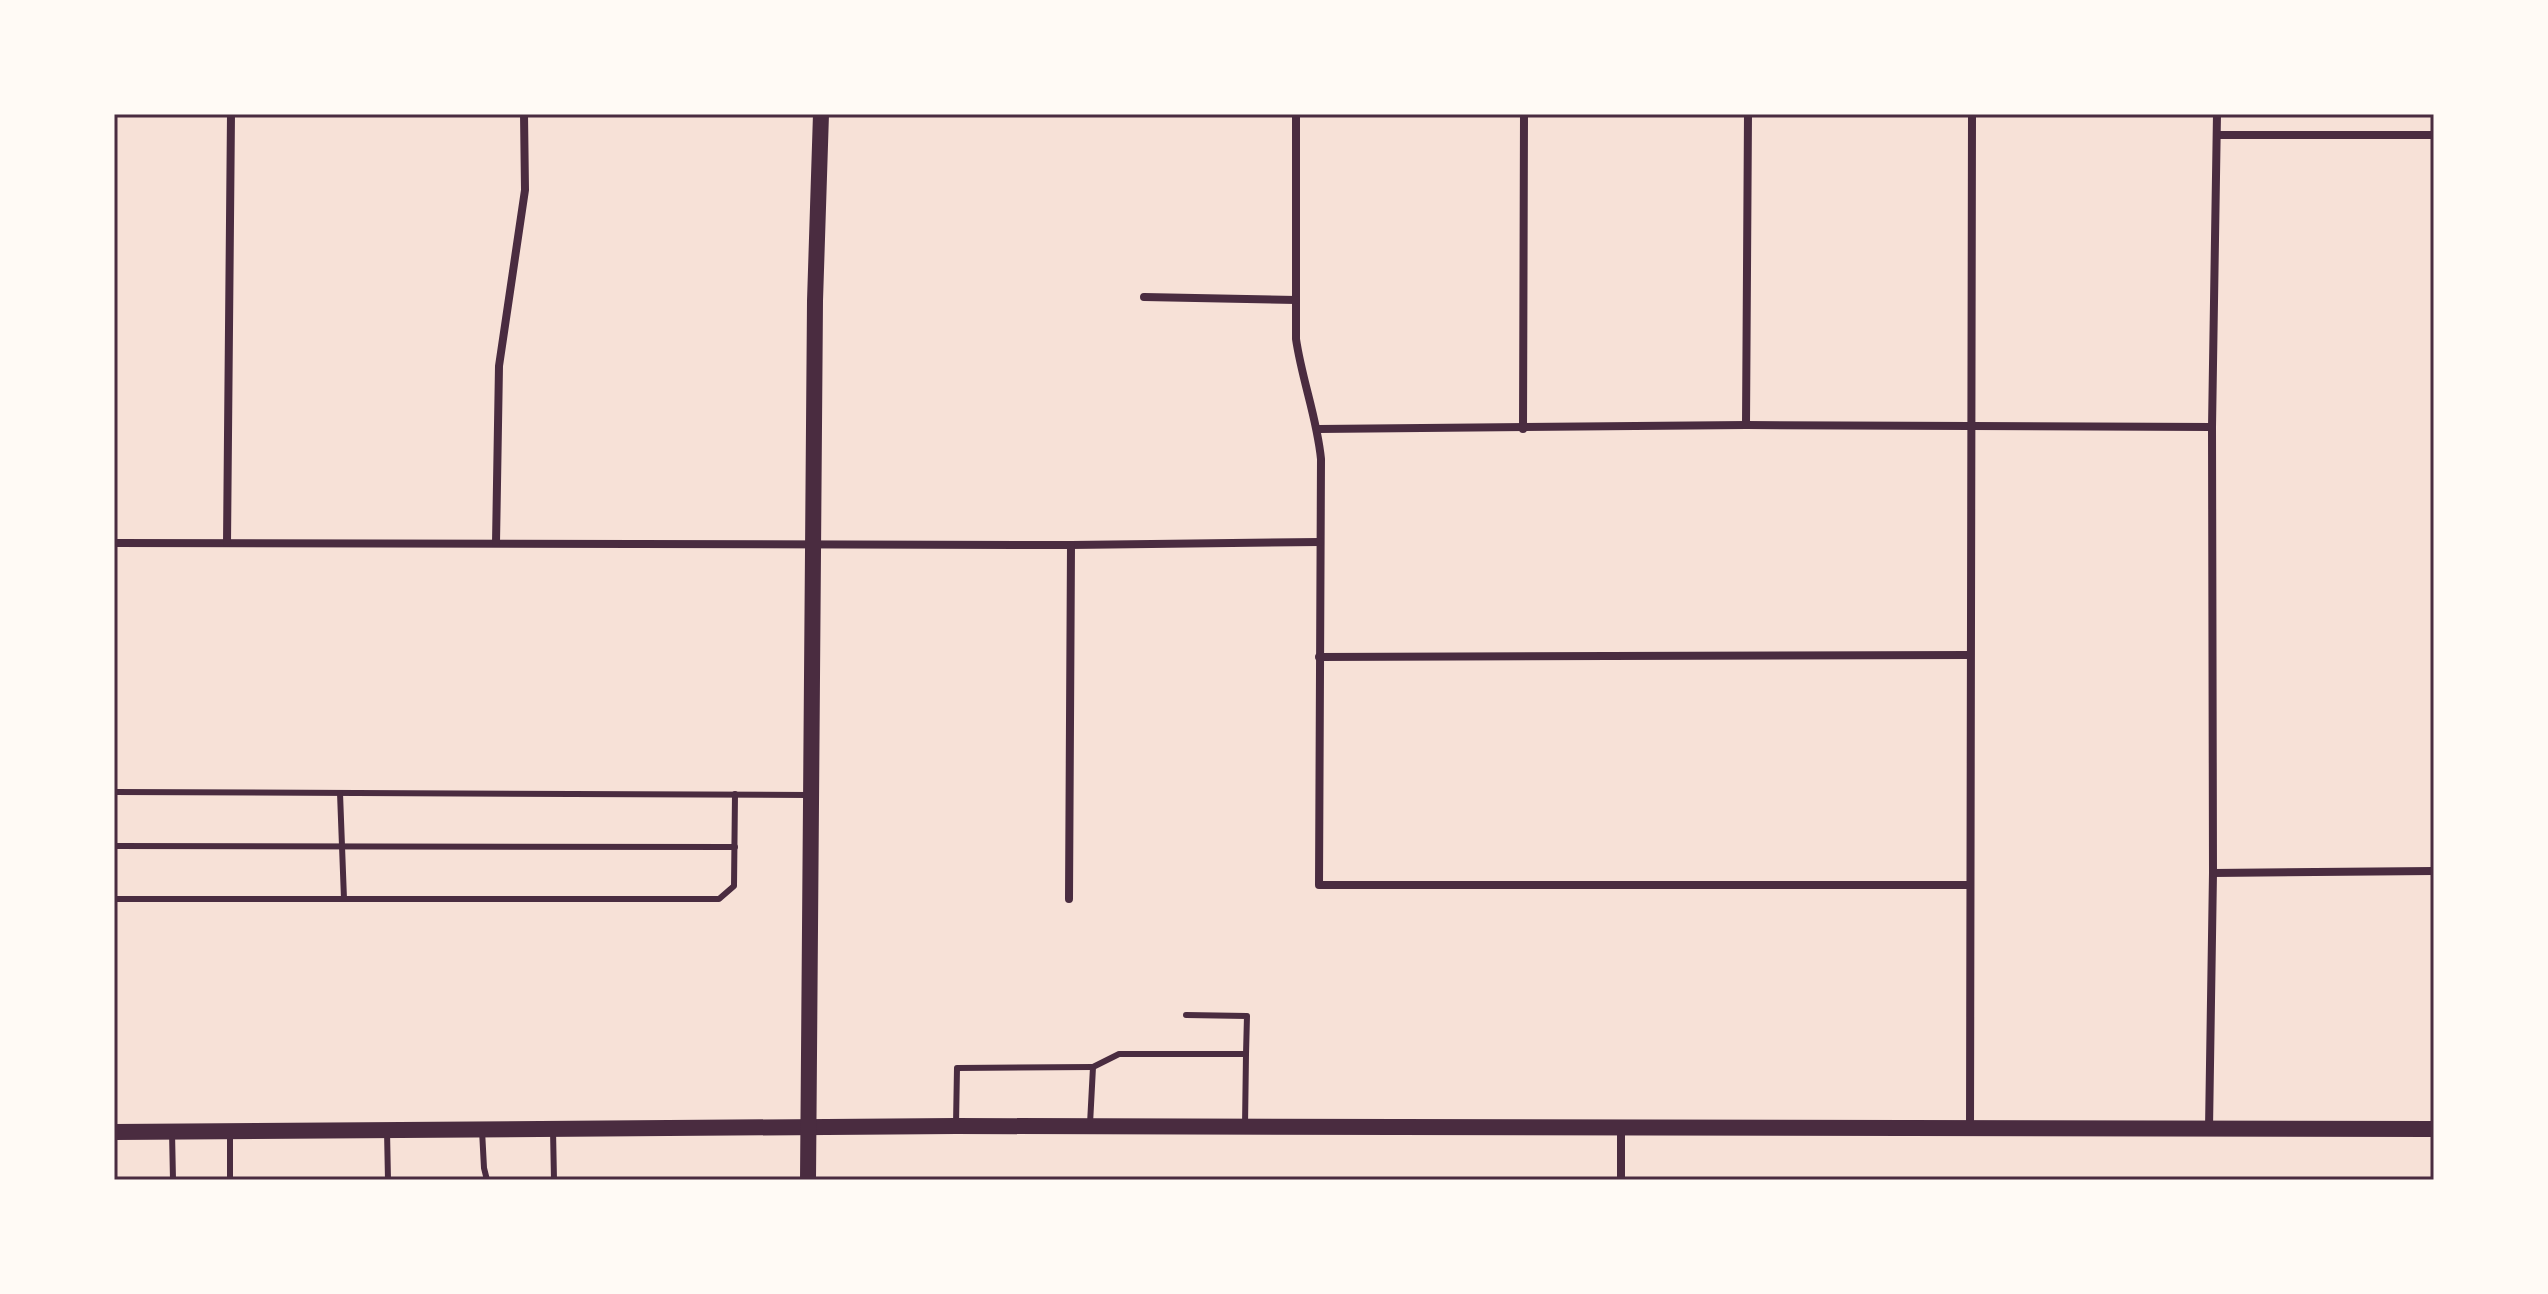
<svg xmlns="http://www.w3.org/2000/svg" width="2548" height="1294" viewBox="0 0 2548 1294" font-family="Manrope,sans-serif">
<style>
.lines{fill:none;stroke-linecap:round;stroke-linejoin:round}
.service{stroke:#4a2c40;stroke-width:6}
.minor{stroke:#4a2c40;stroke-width:8}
.secondary{stroke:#4a2c40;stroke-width:16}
.neatline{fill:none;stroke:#4a2c40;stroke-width:3}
</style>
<rect width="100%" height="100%" fill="#f7e1d7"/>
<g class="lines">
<g class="service">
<polyline points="114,792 809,795"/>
<polyline points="340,793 344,899"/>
<polyline points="114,846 735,847"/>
<polyline points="114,899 719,899 734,886 735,794"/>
<polyline points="1186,1015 1247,1016 1246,1054"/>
<polyline points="956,1124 957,1068 1093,1067"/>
<polyline points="1090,1124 1093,1067 1119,1054 1246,1054 1245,1126"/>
<polyline points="482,1130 484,1168 487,1180"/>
<polyline points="553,1130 554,1180"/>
<polyline points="387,1131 388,1180"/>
<polyline points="172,1132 173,1180"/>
<polyline points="230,1180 230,1132"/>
</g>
<g class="minor">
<path d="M1296,114V339C1302,380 1317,418 1321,459L1319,885H1969"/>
<polyline points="2217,135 2434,135"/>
<polyline points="1144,297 1296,300"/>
<polyline points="1746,425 1748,114"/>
<polyline points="1318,429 1746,425 2212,427"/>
<polyline points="1523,429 1524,114"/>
<polyline points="114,543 1071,545 1320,542"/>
<polyline points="227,543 231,114"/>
<polyline points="496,543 499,366 525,190 524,114"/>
<polyline points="1319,657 1970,655"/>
<polyline points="2213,873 2434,871"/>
<polyline points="1069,899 1071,545"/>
<polyline points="1970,1128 1972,114"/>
<polyline points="2209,1129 2213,873 2212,427 2217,114"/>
<polyline points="1621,1180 1621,1129"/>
</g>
<g class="secondary">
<polyline points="114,1132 956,1126 2434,1129"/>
<polyline points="808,1180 815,301 821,114"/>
</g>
</g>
<rect width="2548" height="1294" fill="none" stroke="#fffaf5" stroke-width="232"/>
<rect x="116" y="116" width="2316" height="1062" class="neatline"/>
</svg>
